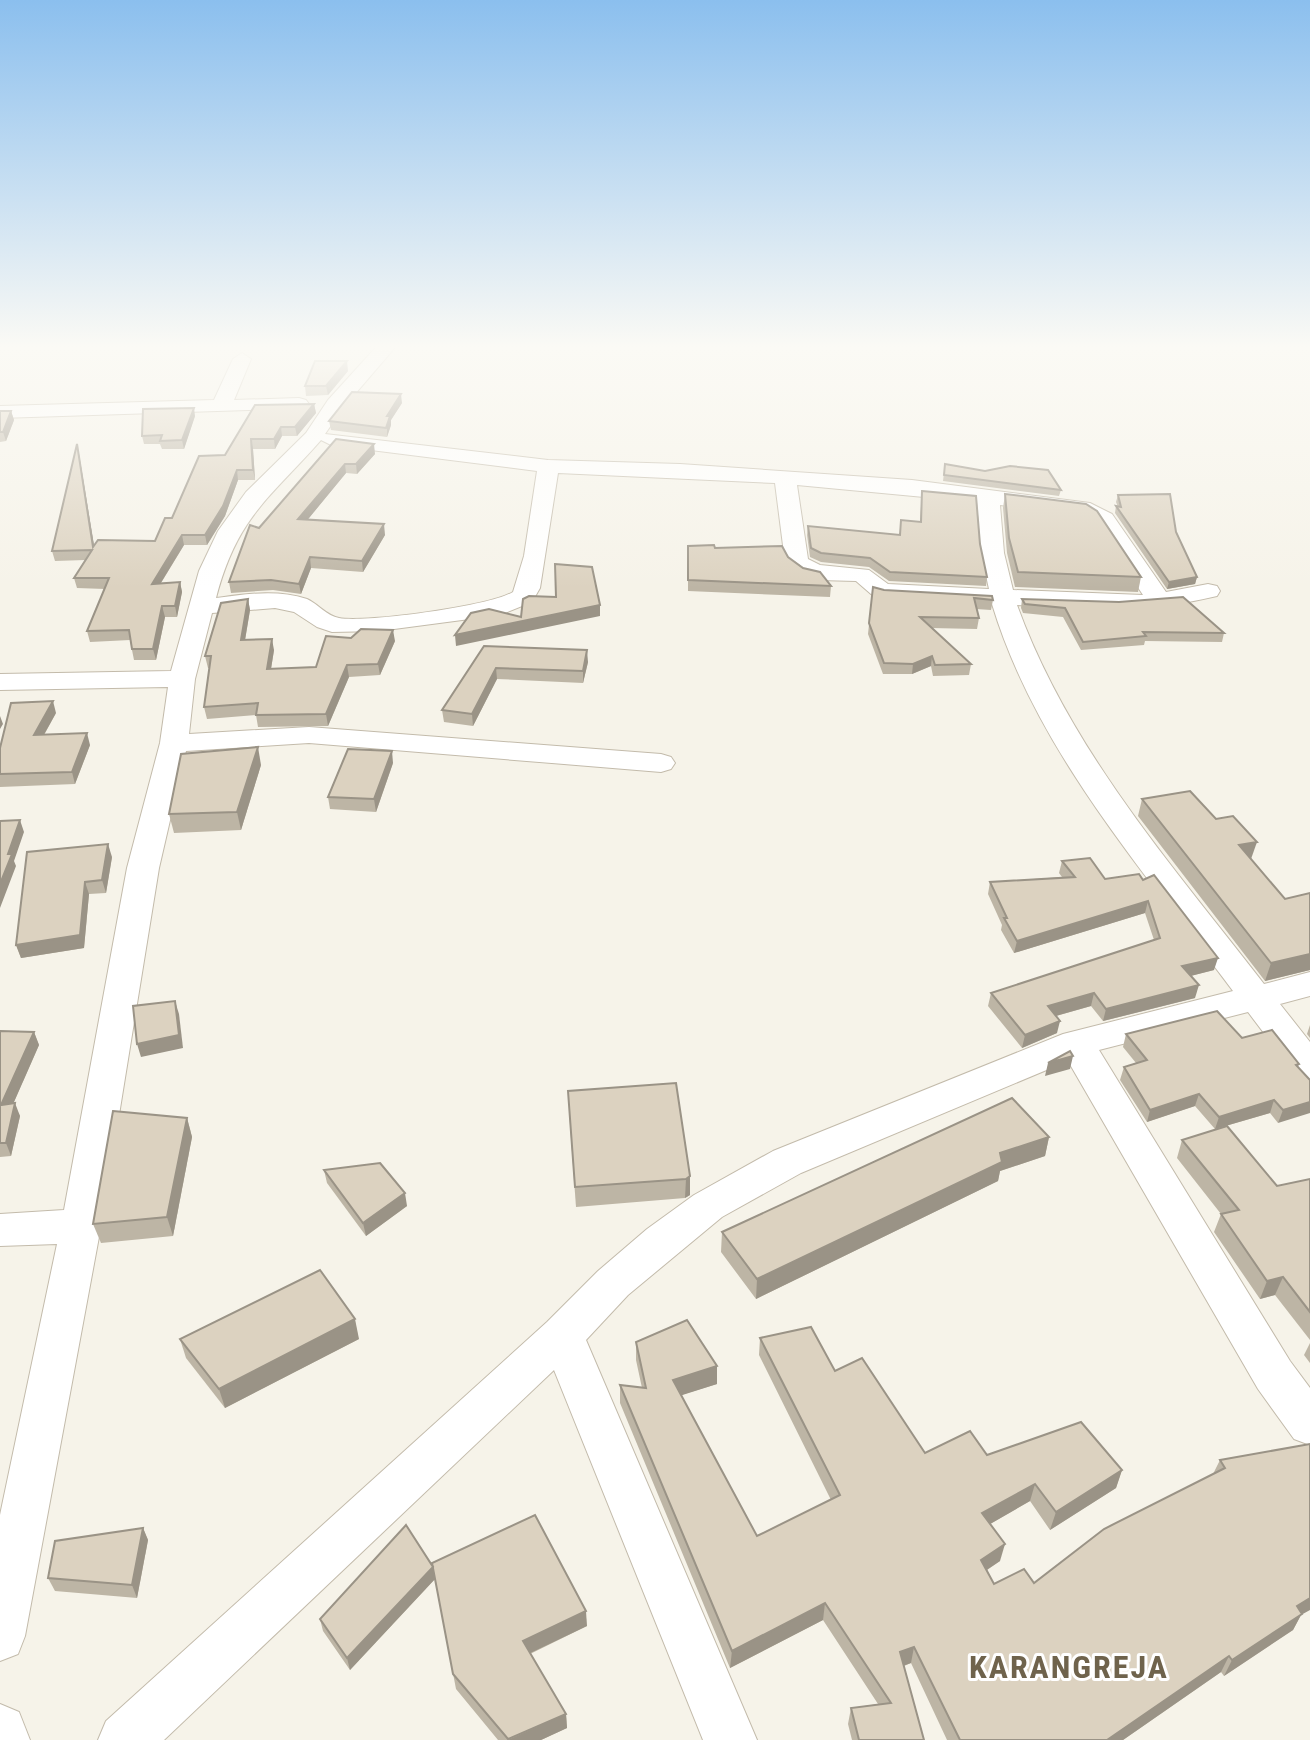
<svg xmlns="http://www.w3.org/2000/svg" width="1310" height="1740" viewBox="0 0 1310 1740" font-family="'Roboto Condensed',sans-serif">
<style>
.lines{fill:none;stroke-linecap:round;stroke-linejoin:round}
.minor-casing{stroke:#c3bbab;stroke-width:2}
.minor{fill:#fff;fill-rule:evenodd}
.wall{fill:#bdb5a5}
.shaded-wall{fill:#9a9386}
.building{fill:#dcd2c0;stroke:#9a9386;stroke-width:2}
.labels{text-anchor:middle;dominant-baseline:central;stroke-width:6;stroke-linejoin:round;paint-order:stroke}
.near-district-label{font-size:32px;font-weight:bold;letter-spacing:2px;fill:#6f634c;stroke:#fff}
</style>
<rect width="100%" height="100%" fill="#f6f3e9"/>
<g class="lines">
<g class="minor-casing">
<g id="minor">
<path d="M378,345H397L343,408L325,434L548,460L680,464L912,480L1090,503L1112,514L1166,592L1208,584L1217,586L1220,591L1217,596C1148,613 1087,609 1017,605C1069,749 1172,865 1264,984L1310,972V996L1280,1004L1310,1042V1081L1297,1077L1248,1012L1099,1050L1290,1361L1310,1388V1445L1294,1439L1258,1389L1068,1061L801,1173L722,1217L628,1295L586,1340L757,1740H703L554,1370L164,1740H98L106,1721L547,1322L598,1271L647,1229L694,1195L773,1151L1063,1034L1233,991C1144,871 1036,750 992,604L883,598L871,594L856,581L819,580L803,576L789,566L785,561L775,483L558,473L540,588L532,602L500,615L379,631L332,632L317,627L294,612L275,608L212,613L195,679L189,734L309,727L661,754L671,757L675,763L671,769L661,772L309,743L186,751L159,868L101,1226L25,1636L18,1654L0,1661V1515L57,1244L0,1246V1214L64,1210L127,868L160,743L168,687L0,690V674L171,671L199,571L218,531L246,492L306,433L328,400ZM321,440L331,445L537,471L524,556L513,592C490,606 366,623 339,618C327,616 318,604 307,599C277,589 247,594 216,598C237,517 270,498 321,440ZM797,485L977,502L981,553L989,589L888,584L869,570L820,565L808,559ZM1000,505L1084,516L1096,524L1143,595L1013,590L1004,553Z"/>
<polygon points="242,353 251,359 234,400 299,398 306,400 309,404 306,408 0,418 0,406 214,400 233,359"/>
<polygon points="0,1704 19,1712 30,1740 0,1740"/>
</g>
</g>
<use href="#minor" class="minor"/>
</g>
<g class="wall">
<polygon points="348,371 328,395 306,396 305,386"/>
<polygon points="402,403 391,420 391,425 387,437 331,430 329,421"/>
<polygon points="314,404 316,413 297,436 282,436 275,449 253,449 255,480 238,480 225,516 207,545 184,545 161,583 180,582 182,592 177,617 165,617 156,660 134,660 130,640 90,642 87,631 105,589 77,588 74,578 85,560 55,561 52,551 79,454 94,546 155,541 172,518 225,455 255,405"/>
<polygon points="0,411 11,411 14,420 6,441 0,442"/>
<polygon points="195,416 184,449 162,449 160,444 144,444 142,436"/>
<polygon points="336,439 375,454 357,474 346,473 308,519 385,535 363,572 311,568 301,594 273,590 231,593 229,582 259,528"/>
<polygon points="945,464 1061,490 1059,496 943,481"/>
<polygon points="922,491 980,544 987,577 986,586 889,581 869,567 821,562 810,557 807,535 808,526 900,535 920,522"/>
<polygon points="1005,494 1141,577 1138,592 1015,587 1007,553 1003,508"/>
<polygon points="1118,495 1176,532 1197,577 1195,584 1167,589 1115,513 1116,506 1118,507 1116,502"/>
<polygon points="688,546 715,548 788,557 831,586 830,597 688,591"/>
<polygon points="873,587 884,590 993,600 991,610 976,609 979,618 977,629 931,628 971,664 969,675 933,676 931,666 912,674 883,674 868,634"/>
<polygon points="248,599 250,610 245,640 274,650 271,669 316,667 395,641 380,675 349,677 328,726 258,727 256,715 207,719 204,707 210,668 208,668 205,656"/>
<polygon points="1022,599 1224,633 1222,642 1145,641 1144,645 1081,650 1063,617 1023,613 1021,608"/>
<polygon points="484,646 588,662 583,683 497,679 473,726 444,722 442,710"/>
<polygon points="56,713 44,735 90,745 75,784 0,787 0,748"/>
<polygon points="393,763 376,812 330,809 328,797"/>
<polygon points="261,765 241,830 174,833 169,814"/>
<polygon points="1142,799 1251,859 1285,899 1310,893 1310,970 1265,981 1138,816"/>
<polygon points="112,857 106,893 89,894 84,948 21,958 16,945"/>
<polygon points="1062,861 1105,879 1139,874 1214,970 1190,976 1195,998 1103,1021 1091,1006 1056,1016 1057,1033 1022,1048 988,1006 991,993 1154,940 1145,913 1014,953 1001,930 1002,925 988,894 990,882 1062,877 1059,873"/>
<polygon points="1310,1025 1310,1038 1307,1034"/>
<polygon points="0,1031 34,1032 39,1045 13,1104 20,1116 11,1156 0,1157"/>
<polygon points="1126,1034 1242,1038 1299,1064 1298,1067 1310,1080 1278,1123 1270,1113 1215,1129 1195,1106 1147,1122 1120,1080 1124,1067 1136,1063 1123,1047"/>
<polygon points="676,1083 690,1195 685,1198 576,1207 569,1111"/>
<polygon points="187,1118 192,1137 173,1236 101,1243 93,1224"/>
<polygon points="1049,1137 1045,1156 1000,1171 998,1181 756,1299 721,1252 722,1232"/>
<polygon points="1182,1140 1277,1186 1310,1179 1310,1340 1275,1295 1260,1299 1214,1232 1221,1214 1177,1158"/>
<polygon points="324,1170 407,1206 366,1236 327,1183"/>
<polygon points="760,1338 835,1371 925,1453 987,1455 1122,1470 1116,1488 1050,1530 1030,1501 990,1524 1000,1561 987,1570 994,1584 1034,1583 1213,1474 1220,1460 1310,1444 1301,1615 1293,1630 1224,1676 1221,1672 1123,1740 947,1740 911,1663 904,1666 924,1740 852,1740 848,1724 851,1708 878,1704 823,1620 730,1668 620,1403 620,1385 642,1388 636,1360 636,1342 717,1384 681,1395 757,1536 831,1500 759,1355"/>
<polygon points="180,1339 359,1339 225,1408 186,1358"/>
<polygon points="1310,1343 1310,1363 1304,1355"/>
<polygon points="143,1528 148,1540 137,1598 55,1591 48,1578"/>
<polygon points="433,1567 587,1626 530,1654 566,1714 567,1728 541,1740 498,1740 456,1689 435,1579 350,1670 323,1631 320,1619"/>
</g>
<g class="shaded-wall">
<polygon points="347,361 348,371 328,395 326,386"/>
<polygon points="401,394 402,403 391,420 391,425 387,437 387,416"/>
<polygon points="314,404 316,413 297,436 295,427"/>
<polygon points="194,408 195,416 184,449 182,440"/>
<polygon points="11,411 14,420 6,441 3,432"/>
<polygon points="281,427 282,436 275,449 274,439"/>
<polygon points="251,439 253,449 255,480 253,470"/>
<polygon points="77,444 79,454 96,557 93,547"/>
<polygon points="374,444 375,454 357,474 356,464"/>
<polygon points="345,464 346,473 300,529 298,519"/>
<polygon points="237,470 238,480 225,516 207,545 205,535"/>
<polygon points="384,524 385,535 363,572 362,561"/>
<polygon points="182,535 184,545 154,594 152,584"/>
<polygon points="310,557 311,568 301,594 299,584"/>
<polygon points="1197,577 1195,584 1167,589 1169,582"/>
<polygon points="180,582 182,592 177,617 175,606"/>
<polygon points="248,599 250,610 243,652 241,640"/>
<polygon points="600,605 600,616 456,646 455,635"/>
<polygon points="162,606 165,617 156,660 153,649"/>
<polygon points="393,630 395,641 380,675 378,664"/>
<polygon points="272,639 274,650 269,681 267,669"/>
<polygon points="587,650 588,662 583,683 583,671"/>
<polygon points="932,656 931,666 912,674 913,664"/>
<polygon points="347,665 349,677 328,726 326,714"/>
<polygon points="496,668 497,679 473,726 472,714"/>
<polygon points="53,701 56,713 37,747 34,735"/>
<polygon points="0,716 3,724 0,729"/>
<polygon points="87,733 90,745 75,784 72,772"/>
<polygon points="258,747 261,765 241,830 237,812"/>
<polygon points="392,751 393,763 376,812 374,799"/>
<polygon points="20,820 24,832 14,861 16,866 0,908 0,884 8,854"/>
<polygon points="1257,842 1251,859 1239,845"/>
<polygon points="108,844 112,857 106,893 102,880"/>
<polygon points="85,882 89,894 84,948 21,958 16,945"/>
<polygon points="1148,901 1145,913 1014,953 1017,941"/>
<polygon points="1310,954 1310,970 1265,981 1271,963"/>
<polygon points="1218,958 1214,970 1179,979 1182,966"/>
<polygon points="1199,985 1195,998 1103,1021 1106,1009"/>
<polygon points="1094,993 1091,1006 1045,1019 1048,1006"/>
<polygon points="175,1001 179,1014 183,1048 141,1057 137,1044"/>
<polygon points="1060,1021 1057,1033 1022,1048 1025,1035"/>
<polygon points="34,1032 39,1045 7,1118 1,1105"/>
<polygon points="1073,1056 1070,1069 1045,1076 1048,1063"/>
<polygon points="1199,1094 1195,1106 1147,1122 1150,1110"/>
<polygon points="1274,1100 1270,1113 1215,1129 1219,1117"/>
<polygon points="1310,1102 1310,1113 1278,1123 1283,1110"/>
<polygon points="15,1103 20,1116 11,1156 6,1143"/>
<polygon points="187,1118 192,1137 173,1236 167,1217"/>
<polygon points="1049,1137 1045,1156 1000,1171 998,1181 756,1299 757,1279 1000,1153"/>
<polygon points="690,1176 690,1195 685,1198 686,1179"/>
<polygon points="405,1193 407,1206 366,1236 363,1223"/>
<polygon points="1283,1277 1275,1295 1260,1299 1267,1281"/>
<polygon points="355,1319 359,1339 225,1408 219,1389"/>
<polygon points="717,1366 717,1384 673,1398 673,1380"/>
<polygon points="1122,1470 1116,1488 1050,1530 1056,1512"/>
<polygon points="1035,1484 1030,1501 978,1531 982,1513"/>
<polygon points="143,1528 148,1540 137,1598 132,1585"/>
<polygon points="1005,1544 1000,1561 976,1577 981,1560"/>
<polygon points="433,1567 435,1579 350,1670 347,1658"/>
<polygon points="1310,1598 1310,1610 1301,1615 1293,1630 1224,1676 1232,1660 1297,1606"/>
<polygon points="825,1603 823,1620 730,1668 732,1651"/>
<polygon points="586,1611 587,1626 524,1656 523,1641"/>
<polygon points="914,1647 911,1663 897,1668 900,1652"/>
<polygon points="1229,1656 1221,1672 1123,1740 1107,1740"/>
<polygon points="566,1714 567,1728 541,1740 508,1740"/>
</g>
<g class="building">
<polygon points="315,361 347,361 326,386 305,386"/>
<polygon points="352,392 401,394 387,416 390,416 386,428 329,421"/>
<polygon points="314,404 295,427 281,427 274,439 251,439 253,470 237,470 223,506 205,535 182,535 152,584 180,582 175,606 162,606 153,649 132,649 129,630 87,631 109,578 74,578 92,550 52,551 77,444 93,547 98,540 155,541 165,518 172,518 199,456 225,455 255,405"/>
<polygon points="194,408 182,440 160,441 162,435 142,436 143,409"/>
<polygon points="0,411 11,411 3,432 0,432"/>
<polygon points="336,439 374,444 356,464 345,464 298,519 384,524 362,561 310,557 299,584 271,580 229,582 250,525 259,528"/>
<polygon points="945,464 985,471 1010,466 1048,470 1061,490 944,475"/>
<polygon points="922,491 976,496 980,544 987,577 890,572 870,558 821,553 811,548 808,526 900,535 901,520 921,522"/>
<polygon points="1005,494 1086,504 1097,511 1141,577 1018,572 1009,538"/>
<polygon points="1170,494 1176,532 1197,577 1169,582 1116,506 1121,507 1118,495"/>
<polygon points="714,545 715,548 782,546 788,557 803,568 820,572 831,586 688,580 688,546"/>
<polygon points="555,564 592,567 600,605 455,635 471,613 489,609 521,617 523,599 529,596 556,597"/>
<polygon points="873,587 884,590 992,596 993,600 974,598 979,618 920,617 971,664 935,665 932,656 913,664 884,663 869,623"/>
<polygon points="1183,597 1224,633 1143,632 1146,636 1083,642 1065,608 1025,604 1022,599 1119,602"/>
<polygon points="248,599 241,640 272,639 267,669 316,667 326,636 351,638 361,629 393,630 378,664 347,665 326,714 256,715 258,703 204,707 211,656 205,656 221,603"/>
<polygon points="484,646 587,650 583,671 496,668 472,714 442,710"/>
<polygon points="53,701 34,735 87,733 72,772 0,774 0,748 11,703"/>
<polygon points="258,747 237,812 169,814 181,754"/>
<polygon points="348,749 392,751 374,799 328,797"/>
<polygon points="1190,791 1216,819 1233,816 1257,842 1239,845 1285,899 1310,893 1310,954 1271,963 1142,799"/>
<polygon points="20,820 8,854 12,854 0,884 0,821"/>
<polygon points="108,844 102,880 85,882 80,935 16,945 27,852"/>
<polygon points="1090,858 1105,879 1139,874 1143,880 1154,875 1218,958 1182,966 1199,985 1106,1009 1094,993 1048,1006 1060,1021 1025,1035 991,993 1160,938 1148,901 1017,941 1004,918 1007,918 990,882 1075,877 1062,861"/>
<polygon points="175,1001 179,1035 137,1044 133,1006"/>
<polygon points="1217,1011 1242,1038 1272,1030 1299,1064 1296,1065 1310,1080 1310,1102 1283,1110 1274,1100 1219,1117 1199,1094 1150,1110 1124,1067 1147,1060 1126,1034"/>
<polygon points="0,1031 34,1032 1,1105 15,1103 6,1143 0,1143"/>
<polygon points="1070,1051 1073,1056 1048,1063"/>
<polygon points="676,1083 690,1176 686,1179 575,1187 568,1091"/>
<polygon points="1012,1098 1049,1137 1000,1153 1002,1162 757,1279 722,1232"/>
<polygon points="113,1111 187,1118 167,1217 93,1224"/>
<polygon points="1227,1126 1277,1186 1310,1179 1310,1312 1283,1277 1267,1281 1221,1214 1239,1210 1182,1140"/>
<polygon points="380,1163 405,1193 363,1223 324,1170"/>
<polygon points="320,1270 355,1319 219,1389 180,1339"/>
<polygon points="687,1320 717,1366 673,1380 757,1536 840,1495 760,1338 811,1327 835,1371 862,1358 925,1453 970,1431 987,1455 1081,1422 1122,1470 1056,1512 1035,1484 982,1513 1005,1544 981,1560 994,1584 1024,1569 1034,1583 1104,1529 1225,1468 1220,1460 1310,1444 1310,1598 1297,1606 1302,1614 1232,1660 1229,1656 1107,1740 960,1740 914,1647 900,1652 924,1740 859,1740 851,1708 891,1703 825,1603 732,1651 620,1385 646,1388 636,1342"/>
<polygon points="535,1515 586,1611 523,1641 566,1714 508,1739 453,1674 432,1563"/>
<polygon points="406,1525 433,1567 347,1658 320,1619"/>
<polygon points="143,1528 132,1585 48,1578 55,1541"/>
</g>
<linearGradient id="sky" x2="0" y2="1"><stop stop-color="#8bbfee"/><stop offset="0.59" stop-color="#fbfaf5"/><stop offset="1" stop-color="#fbfaf5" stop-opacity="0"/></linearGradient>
<rect width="1310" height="588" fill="url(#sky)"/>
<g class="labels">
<g class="near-district-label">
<text x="1069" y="1667">KARANGREJA</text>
</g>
</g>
</svg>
